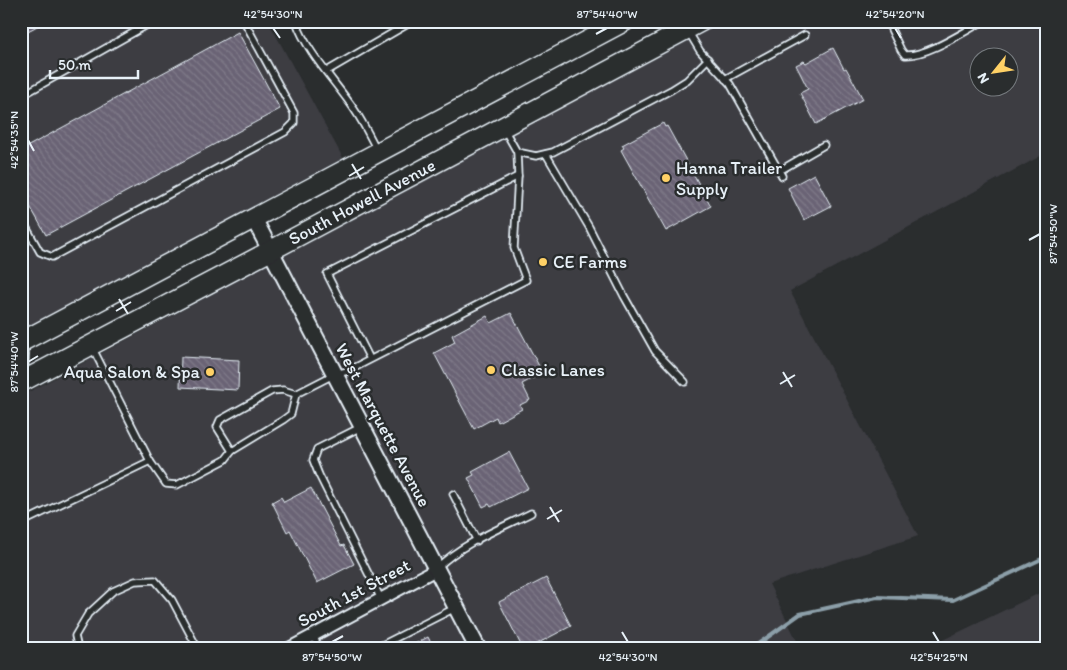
<svg xmlns="http://www.w3.org/2000/svg" width="1067" height="670" viewBox="0 0 1067 670" font-family="Itim,sans-serif">
<style>
.built{fill:#3d3d43;fill-rule:evenodd}
.lines{fill:none;stroke-linecap:round;stroke-linejoin:round}
.stream{stroke:#8c9fa9;stroke-width:4}
.building{fill:url(#building-back-hatch);stroke:#e8f1f8}
.service-casing{stroke:#e8f1f8;stroke-width:9}
.minor-casing{stroke:#e8f1f8;stroke-width:15}
.tertiary-casing{stroke:#e8f1f8;stroke-width:19}
.primary-casing{stroke:#e8f1f8;stroke-width:22}
.service{stroke:#2a2d2e;stroke-width:5.5}
.minor{stroke:#2a2d2e;stroke-width:11}
.tertiary{stroke:#2a2d2e;stroke-width:15}
.primary{stroke:#2a2d2e;stroke-width:19}
.ticks{fill:none;stroke:#e8f1f8;stroke-width:2}
.poi-dot{fill:#ffd166;stroke:#2a2d2e;stroke-width:2}
.labels{text-anchor:middle;dominant-baseline:central;stroke-width:5;stroke-linejoin:round;paint-order:stroke}
.poi-label{font-size:18px;fill:#e8f1f8;stroke:#2a2d2e;text-anchor:start}
.street-label{font-size:18px;fill:#e8f1f8;stroke:#2a2d2e}
.neatline{fill:none;stroke:#e8f1f8;stroke-width:2}
.ticks-label{font-size:12px;text-anchor:middle;fill:#e8f1f8}
</style>
<defs>
<pattern id="building-back-hatch" width="6" height="6" patternUnits="userSpaceOnUse" patternTransform="scale(1.25)"><rect width="6" height="6" fill="#6a6375"/><path d="M-1 5l2 2M0 0l6 6M5-1l2 2" fill="none" stroke="#7f7a89"/></pattern>
</defs>
<rect width="100%" height="100%" fill="#2a2d2e"/>
<filter id="ink" filterUnits="userSpaceOnUse"><feTurbulence type="fractalNoise" baseFrequency=".02" numOctaves="2"/><feDisplacementMap in="SourceGraphic" scale="10" xChannelSelector="R" yChannelSelector="G"/><feConvolveMatrix kernelMatrix="1 2 1 2 8 2 1 2 1" color-interpolation-filters="sRGB"/></filter>
<g filter="url(#ink)">
<g class="built">
<polygon points="21,21 268,21 343,158 21,330"/>
<path d="M725,21H1046V153L790,291L918,536L769,584L801,649H21V396ZM980,58H1010V88H980Z"/>
<polygon points="1046,590 1046,649 924,649"/>
</g>
<g class="lines">
<polyline class="stream" points="751,649 800,614 877,597 953,600 1046,557"/>
</g>
<g class="building">
<polygon points="21,21 46,21 21,35"/>
<polygon points="238,32 280,109 46,235 21,190 21,150"/>
<polygon points="833,48 844,69 846,68 863,99 816,124 800,93 808,89 796,65 804,61 806,63"/>
<polygon points="663,123 665,127 667,126 711,206 666,231 621,150 624,148 622,145"/>
<polygon points="814,174 831,206 804,220 788,188"/>
<polygon points="511,313 539,366 537,367 541,374 522,384 530,400 520,405 522,409 498,422 496,417 474,429 434,353 455,342 452,335 487,316 491,323"/>
<polygon points="181,357 239,360 238,390 180,387"/>
<polygon points="509,452 528,488 491,507 489,504 483,507 468,478 474,475 472,472"/>
<polygon points="311,488 341,546 344,545 354,564 317,583 290,530 287,532 272,502 281,497 284,502"/>
<polygon points="546,578 571,626 527,649 523,649 499,602"/>
<polygon points="428,637 434,649 405,649"/>
</g>
<g class="lines">
<g class="service-casing">
<g id="service">
<path d="M296,21C305,50 337,84 354,109C363,122 370,137 377,150"/>
<path d="M887,21L901,50L905,55C928,56 963,32 984,21"/>
<polyline points="688,31 700,51 730,84 782,176"/>
<polyline points="327,71 413,21"/>
<polyline points="725,79 805,35"/>
<polyline points="21,96 154,21"/>
<polyline points="504,129 517,152 536,156 553,152 671,90 687,80 708,59"/>
<polyline points="546,154 589,227 624,296 655,351 685,382"/>
<polyline points="779,171 824,145"/>
<polyline points="21,218 40,252 52,257 285,132 294,123 294,113 244,21"/>
<polyline points="370,359 327,274 518,176"/>
<polyline points="361,427 317,449 313,460 319,475 381,599"/>
<polyline points="232,451 217,427 220,420 272,391 283,390 296,394"/>
<polyline points="150,461 166,484 177,485 225,460 232,451 283,420 291,414 296,394 335,374 348,371 526,280 514,248 518,176 517,152"/>
<polyline points="453,494 477,541"/>
<polyline points="21,523 150,461 92,347"/>
<path d="M438,567C461,544 501,528 531,513"/>
<polyline points="313,636 320,649"/>
<polyline points="78,649 75,636 88,614 113,591 135,581 155,580 172,600 198,649"/>
<polyline points="374,649 455,608"/>
</g>
</g>
<g class="minor-casing">
<g id="minor">
<polyline points="21,337 23,341 21,379"/>
<polyline points="288,649 437,569"/>
</g>
</g>
<g class="tertiary-casing">
<polyline id="tertiary" points="254,219 478,649"/>
</g>
<g class="primary-casing">
<g id="primary">
<polyline points="21,342 625,21"/>
<polyline points="21,382 270,251 702,21"/>
</g>
</g>
<use href="#service" class="service"/>
<use href="#minor" class="minor"/>
<use href="#tertiary" class="tertiary"/>
<use href="#primary" class="primary"/>
</g>
</g>
<path class="ticks" d="M273,28L280,38M895,28L901,38M596,34L607,28M28,140L34,151M352,164L361,179M349,176L364,167M1029,240L1040,234M119,299L128,314M116,311L131,302M28,362L38,356M783,372L792,387M780,384L795,375M550,507L559,522M547,519L562,510M622,632L628,642M933,632L939,642M332,642L343,636"/>
<g class="poi-dot">
<circle cx="666" cy="178" r="5"/>
<circle cx="543" cy="262" r="5"/>
<circle cx="491" cy="370" r="5"/>
<circle cx="210" cy="372" r="5"/>
</g>
<g class="labels">
<g class="poi-label">
<text x="676" y="168">Hanna Trailer<tspan x="676" dy="21">Supply</tspan></text>
<text x="553" y="262">CE Farms</text>
<text x="501" y="370">Classic Lanes</text>
<text x="200" y="372" text-anchor="end">Aqua Salon &amp; Spa</text>
</g>
<g class="street-label">
<text transform="translate(362 202) rotate(-28)">South Howell Avenue</text>
<text transform="translate(383 425) rotate(62)">West Marquette Avenue</text>
<text transform="translate(354 593) rotate(-28)">South 1st Street</text>
</g>
</g>
<rect width="1067" height="670" fill="none" stroke="#2a2d2e" stroke-width="55"/>
<g transform="translate(994 72) rotate(240)"><circle r="24" fill="#2a2d2e" stroke="#767b7f"/>
<path d="M0-4L9 19L0 12L-9 19Z" fill="#ffd166"/>
<text y="-8" font-size="14" font-weight="bold" text-anchor="middle" fill="#e8f1f8">N</text>
</g>
<path d="M50 70v8h88v-8" fill="none" stroke="#e8f1f8" stroke-width="2.5"/>
<text x="58" y="70" font-size="15" fill="#e8f1f8" stroke="#2a2d2e" stroke-width="4" paint-order="stroke">50 m</text>
<rect x="28" y="28" width="1012" height="614" class="neatline"/>
<g class="ticks-label">
<text x="273" y="18">42°54'30"N</text>
<text x="607" y="18">87°54'40"W</text>
<text x="895" y="18">42°54'20"N</text>
<text transform="translate(14 140) rotate(-90)" y="4">42°54'35"N</text>
<text transform="translate(1053 234) rotate(-90)" y="4">87°54'50"W</text>
<text transform="translate(14 362) rotate(-90)" y="4">87°54'40"W</text>
<text x="332" y="661">87°54'50"W</text>
<text x="628" y="661">42°54'30"N</text>
<text x="939" y="661">42°54'25"N</text>
</g>
</svg>
